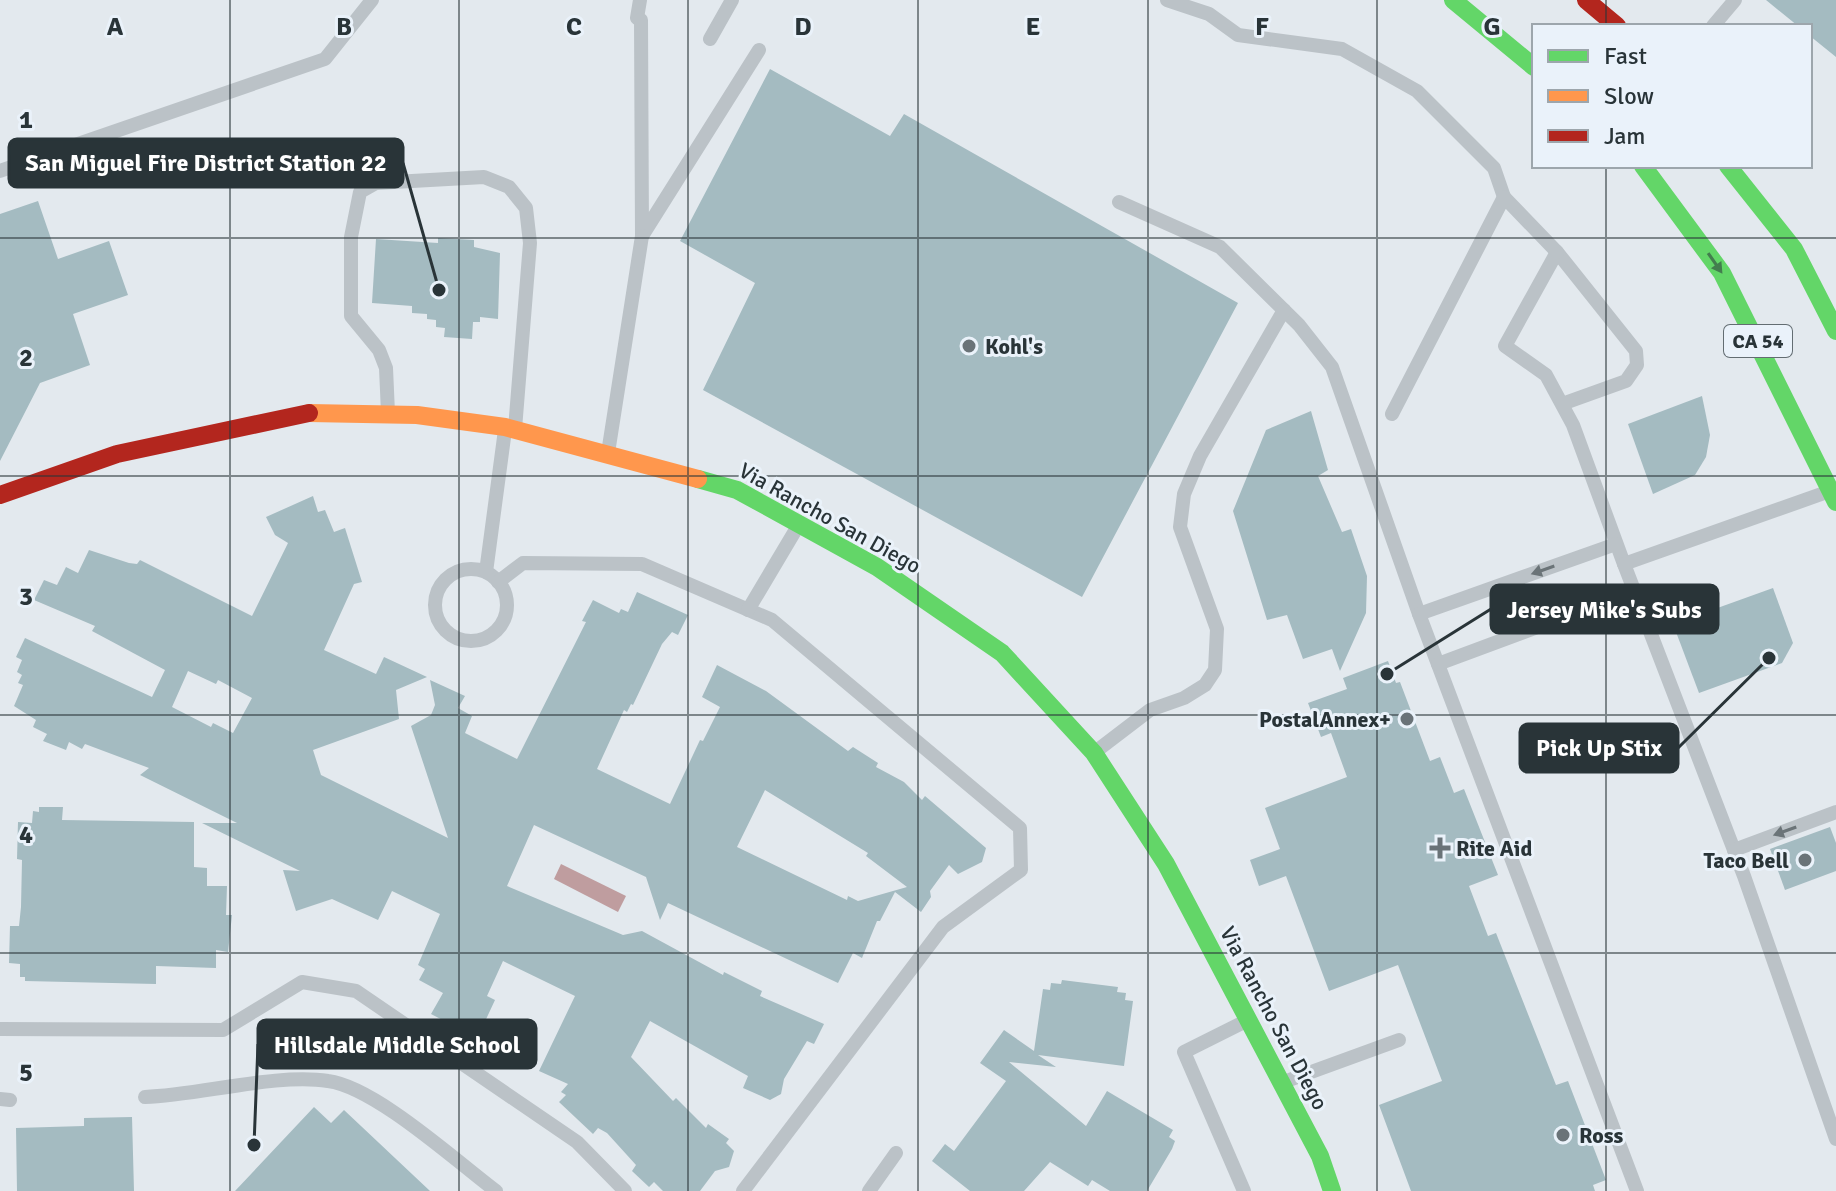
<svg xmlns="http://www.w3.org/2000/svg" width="1836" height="1191" viewBox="0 0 1836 1191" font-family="Signika,sans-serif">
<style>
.water{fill:#bf9d9f}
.building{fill:#a4bbc1;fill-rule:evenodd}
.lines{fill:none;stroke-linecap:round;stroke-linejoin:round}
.lane{stroke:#bbc2c7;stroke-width:14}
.fast{stroke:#63d668;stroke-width:18}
.slow{stroke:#ff974d;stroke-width:18}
.jam{stroke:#b3261e;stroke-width:18}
.oneway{fill:#437d4e}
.oneway2{fill:#6b7478}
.grid{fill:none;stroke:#293438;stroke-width:2;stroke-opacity:0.55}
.poi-dot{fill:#6a7378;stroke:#eaf2fa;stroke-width:3}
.labels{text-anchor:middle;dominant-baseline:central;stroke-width:6;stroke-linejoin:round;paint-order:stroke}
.shield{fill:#eaf2fa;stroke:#636d72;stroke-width:2}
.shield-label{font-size:20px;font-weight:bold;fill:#293438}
.poi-label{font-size:22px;font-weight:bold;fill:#293438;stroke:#eaf2fa;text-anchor:start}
.street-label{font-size:22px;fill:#293438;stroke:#eaf2fa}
.grid-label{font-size:26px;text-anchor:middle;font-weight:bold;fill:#293438;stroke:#eaf2fa;stroke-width:6;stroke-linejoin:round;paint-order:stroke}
.leader{fill:none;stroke:#293438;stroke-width:3}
.callout-dot{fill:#293438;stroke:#eaf2fa;stroke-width:3}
.callout{fill:#293438;stroke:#293438;stroke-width:3}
.callout-label{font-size:24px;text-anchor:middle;font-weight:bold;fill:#fff}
</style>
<rect width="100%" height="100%" fill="#e3e9ee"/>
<polygon class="water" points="561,864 626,896 618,912 554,879"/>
<g class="building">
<polygon points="1766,0 1836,0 1836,57 1810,36 1810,26 1798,26"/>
<polygon points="770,69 890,136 904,114 1238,303 1082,597 703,390 755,283 680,241"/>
<polygon points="38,201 58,259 109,241 128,295 73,314 90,365 40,383 0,461 0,214"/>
<polygon points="438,238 474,240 474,247 500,253 498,319 480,317 480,322 473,322 472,339 444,337 445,328 436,327 436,320 427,319 427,314 412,313 412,306 372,303 376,239 438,243"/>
<polygon points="1702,396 1710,435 1706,457 1695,475 1653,494 1628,424"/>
<polygon points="1311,411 1328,470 1318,476 1342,532 1351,529 1367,576 1366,613 1340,671 1332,649 1303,659 1287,615 1267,620 1233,511 1266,430"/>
<path d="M313,496L318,512L325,510L334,532L345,528L362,582L354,584L324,650L376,674L384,657L427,677L396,690L399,719L313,750L321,775L448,838L411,726L431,715L435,705L430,680L465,696L458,708L472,716L465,733L517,759L586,622L582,621L593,600L619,613L621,609L628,612L637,592L688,615L678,635L672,632L662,644L633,705L631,704L627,712L624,710L597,769L670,804L700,740L703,741L720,707L702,697L717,665L766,691L848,751L853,747L878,763L876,767L904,782L922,800L925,796L986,848L982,862L958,874L949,865L930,891L931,897L921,912L895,892L880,921H877L862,958L853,953L838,983L668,903L660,920L646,877L534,825L507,886L623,935L642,931L723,975L724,972L762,991L760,996L824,1024L814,1044L807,1041L784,1079L781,1094L770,1100L743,1088L748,1076L650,1021L631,1057L673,1101L676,1098L706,1128L708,1124L729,1139L726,1143L734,1151L729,1167L715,1171L700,1191H663L654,1182L649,1187L632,1171L636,1165L607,1133L598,1128L593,1134L559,1102L566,1095L561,1092L568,1084L539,1071L575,996L503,961L487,996L495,1000L481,1030L460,1020L456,1027L431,1014L443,993L419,980L425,969L418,965L440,914L392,891L378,920L332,899L296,911L283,870L300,871L202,823H237L140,775L149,768L85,744L82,749L69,742L66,750L43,741L47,734L33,727L36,720L14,706L23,685L18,683L22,675L17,672L22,660L16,657L25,638L152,697L165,670L92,631L95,626L34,600L44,580L57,585L66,567L78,573L89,550L129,563L137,564L140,560L252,616L288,543L275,535L266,517ZM188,671L216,684L218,680L252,698L233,733L213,723L211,727L172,707ZM765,790L868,853L866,856L907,887L858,901L848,896L847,900L737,847Z"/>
<polygon points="1773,588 1793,643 1782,663 1699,693 1673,624"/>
<polygon points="1388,661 1396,683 1400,682 1430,761 1440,757 1454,793 1464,789 1498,875 1469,886 1488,936 1496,933 1556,1085 1568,1081 1606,1180 1593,1185 1595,1191 1411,1191 1379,1105 1442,1081 1398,965 1329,991 1286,876 1259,886 1250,860 1280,849 1265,808 1347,777 1331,733 1321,737 1308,703 1347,689 1343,678"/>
<polygon points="39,807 63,807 62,820 194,822 194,867 207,868 207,886 227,886 226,915 232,915 228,952 216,950 216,968 156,966 156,984 25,981 25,977 20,977 20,964 9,963 10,926 19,926 21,907 22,860 17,859 18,822 32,823 33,811 39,812"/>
<polygon points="1830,827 1836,843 1836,871 1785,890 1770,849"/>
<polygon points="1062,980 1118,987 1117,992 1126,993 1125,1000 1133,1001 1124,1066 1038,1055 1056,1067 1009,1062 1086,1126 1107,1091 1173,1130 1169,1137 1175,1141 1172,1149 1147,1191 1110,1191 1092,1180 1088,1186 1050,1162 1024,1191 970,1191 932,1161 945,1144 954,1151 1006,1081 980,1063 1004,1030 1034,1051 1043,989 1050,990 1051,983 1061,984"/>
<polygon points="314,1107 331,1123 344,1110 430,1191 235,1191"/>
<polygon points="132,1117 134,1191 17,1191 16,1128 84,1126 84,1118"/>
</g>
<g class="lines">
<g class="lane">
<polyline points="1167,0 1209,14 1238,35 1342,49 1417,91 1494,168 1504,197"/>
<polyline points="637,18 640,0"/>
<polyline points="641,20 642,236 759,50"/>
<polyline points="1713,26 1735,0"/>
<polyline points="710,39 732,0"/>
<polyline points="0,171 325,59 372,0"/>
<polyline points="1119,202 1220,247 1299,325 1332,367 1419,614 1637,1191"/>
<polyline points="1562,404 1626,381 1637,365 1636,351 1557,252 1505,346 1546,375 1573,425 1624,564"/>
<polyline points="388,413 386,368 379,350 351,316 351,237 360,192 376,183 484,177 509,187 526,208 530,243 515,429"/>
<polyline points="1392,414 1504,197 1557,252"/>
<polyline points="608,453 642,236"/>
<polyline points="1827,492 1624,564 1744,876 1836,1139"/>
<circle cx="471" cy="605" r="36"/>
<polyline points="486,572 505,430"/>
<polyline points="498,582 523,563 642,564 772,620 1020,828 1021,870 943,927 743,1191"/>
<polyline points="748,610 798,526"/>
<polyline points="1419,614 1616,544"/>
<polyline points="1438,664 1634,591"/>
<polyline points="1095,752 1150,710 1184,698 1205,685 1215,670 1217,629 1180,527 1184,494 1200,456 1284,310"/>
<polyline points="1734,850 1836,812"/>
<polyline points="0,1029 223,1030 302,982 356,991 577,1142 625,1191"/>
<polyline points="1281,1083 1399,1040"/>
<path d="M145,1097C200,1095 277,1073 328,1081C375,1087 456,1161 496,1191"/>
<polyline points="0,1099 10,1100"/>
<polyline points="869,1191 896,1153"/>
<polyline points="1244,1191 1184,1052 1248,1020"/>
</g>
<g class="fast">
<polyline points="1453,0 1534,67"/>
<polyline points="1643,166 1722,273 1836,502"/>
<polyline points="1728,166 1794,249 1836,331"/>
<polyline points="698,479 737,490 877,567 1002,653 1094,753 1166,864 1320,1156 1332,1191"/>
</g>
<polyline class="slow" points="309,413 417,415 505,427 698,479"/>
<g class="jam">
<polyline points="1586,0 1617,26"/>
<polyline points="0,495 117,454 309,413"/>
</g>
</g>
<defs><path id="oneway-solid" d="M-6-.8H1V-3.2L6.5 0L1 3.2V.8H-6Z" transform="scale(2)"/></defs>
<use class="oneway" href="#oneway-solid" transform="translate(1715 263) rotate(55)"/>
<g class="oneway2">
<use href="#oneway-solid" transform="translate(1543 570) rotate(161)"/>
<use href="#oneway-solid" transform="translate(1785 831) rotate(160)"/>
</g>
<path class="grid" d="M230,0V1191M459,0V1191M688,0V1191M918,0V1191M1148,0V1191M1377,0V1191M1606,0V26M1606,166V1191M0,238H1836M0,476H1836M0,715H1836M0,953H1836"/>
<g class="poi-dot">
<circle cx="969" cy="346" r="8"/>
<circle cx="1407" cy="719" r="8"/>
<path d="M1436 836h8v8h8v8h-8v8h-8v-8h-8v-8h8z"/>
<circle cx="1805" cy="860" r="8"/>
<circle cx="1563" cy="1135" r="8"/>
</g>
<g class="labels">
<rect class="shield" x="1724" y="325" width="68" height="32" rx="6"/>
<g class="shield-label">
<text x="1758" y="341">CA 54</text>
</g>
<g class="poi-label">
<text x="985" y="346">Kohl's</text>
<text x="1391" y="719" text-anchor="end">PostalAnnex+</text>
<text x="1456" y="848">Rite Aid</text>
<text x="1789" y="860" text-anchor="end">Taco Bell</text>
<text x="1579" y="1135">Ross</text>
</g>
<g class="street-label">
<text transform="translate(830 518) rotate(29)">Via Rancho San Diego</text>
<text transform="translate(1274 1018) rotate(62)">Via Rancho San Diego</text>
</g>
</g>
<g class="grid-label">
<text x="115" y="35">A</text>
<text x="344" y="35">B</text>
<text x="574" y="35">C</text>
<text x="803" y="35">D</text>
<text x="1033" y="35">E</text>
<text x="1262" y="35">F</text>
<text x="1492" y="35">G</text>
<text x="26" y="128">1</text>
<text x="26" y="366">2</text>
<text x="26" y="605">3</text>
<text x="26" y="843">4</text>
<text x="26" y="1081">5</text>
</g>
<path class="leader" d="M439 290L403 163M1387 674L1491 609M1769 658L1678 748M254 1145L258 1044"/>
<g class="callout-dot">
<circle cx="439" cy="290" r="8"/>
<circle cx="1387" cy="674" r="8"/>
<circle cx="1769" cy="658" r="8"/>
<circle cx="254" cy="1145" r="8"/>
</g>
<g class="callout">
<rect x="9" y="139" width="394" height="48" rx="8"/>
<rect x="1491" y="585" width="227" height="48" rx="8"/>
<rect x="1520" y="724" width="158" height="48" rx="8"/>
<rect x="258" y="1020" width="278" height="48" rx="8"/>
</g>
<g class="callout-label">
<text x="206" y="171">San Miguel Fire District Station 22</text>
<text x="1604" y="618">Jersey Mike's Subs</text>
<text x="1599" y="756">Pick Up Stix</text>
<text x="397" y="1053">Hillsdale Middle School</text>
</g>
<rect x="1532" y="24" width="280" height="144" fill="#eaf2fa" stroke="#9da6ac" stroke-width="2"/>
<rect x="1548" y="50" width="40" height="12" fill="#63d668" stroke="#9da6ac" stroke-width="2"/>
<text x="1604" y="64" font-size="24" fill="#293438">Fast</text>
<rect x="1548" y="90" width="40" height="12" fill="#ff974d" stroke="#9da6ac" stroke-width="2"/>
<text x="1604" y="104" font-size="24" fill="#293438">Slow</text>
<rect x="1548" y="130" width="40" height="12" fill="#b3261e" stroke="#9da6ac" stroke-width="2"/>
<text x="1604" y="144" font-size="24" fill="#293438">Jam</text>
</svg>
